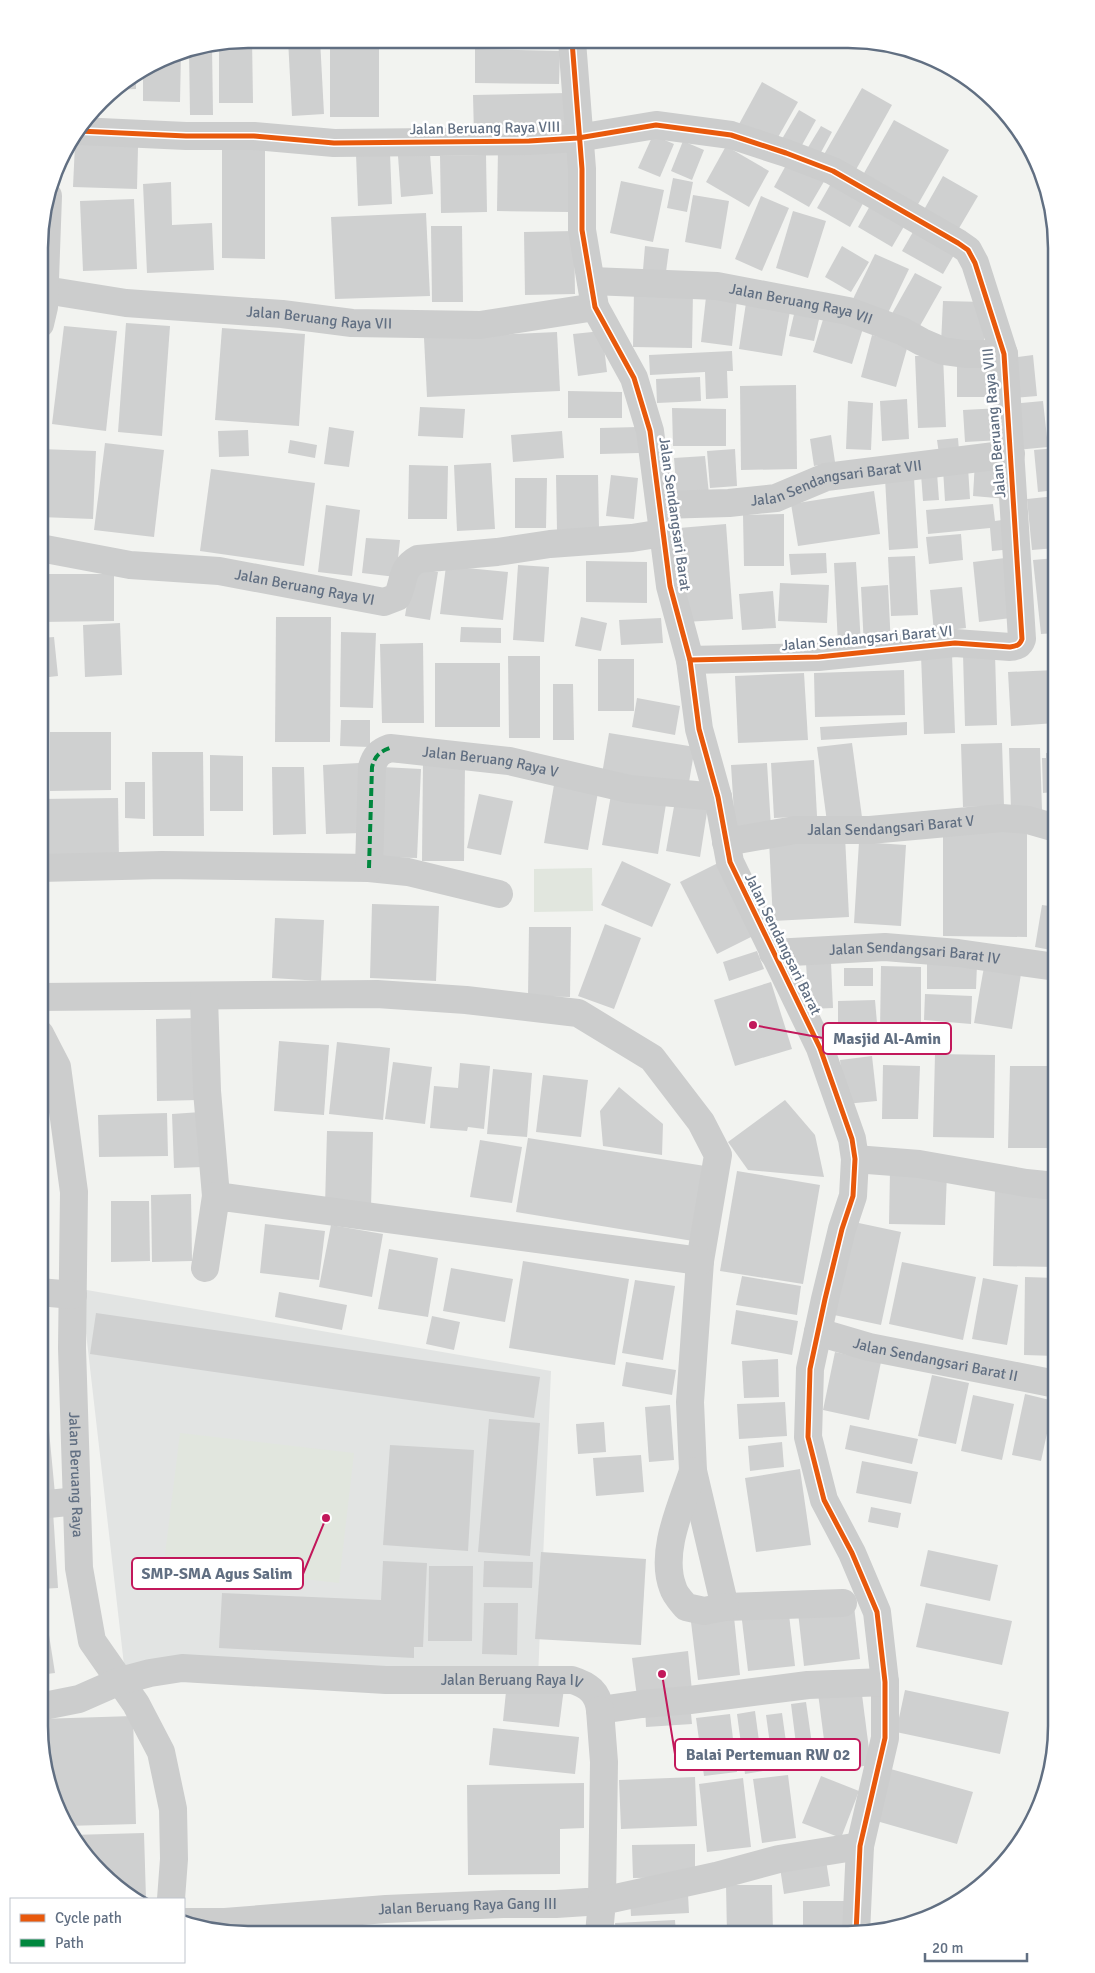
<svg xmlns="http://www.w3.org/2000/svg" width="1095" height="1973" viewBox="0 0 1095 1973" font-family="Signika,sans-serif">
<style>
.built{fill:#e2e4e3}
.green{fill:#e1e6de}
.building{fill:#cfd0d0}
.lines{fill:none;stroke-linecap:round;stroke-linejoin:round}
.minor{stroke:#cccdcd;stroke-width:28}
.quiet{stroke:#00873e;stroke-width:4;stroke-dasharray:8 4;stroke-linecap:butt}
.cycleway-casing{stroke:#fff;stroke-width:8}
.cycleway{stroke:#e8590c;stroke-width:5}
.labels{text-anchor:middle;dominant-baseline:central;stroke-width:5;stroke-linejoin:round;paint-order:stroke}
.street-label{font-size:15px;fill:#616f82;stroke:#fff}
.rim{fill:none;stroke:#616f82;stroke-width:2.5}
.leader{fill:none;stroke:#c2185b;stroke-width:2}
.callout-dot{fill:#c2185b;stroke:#fff;stroke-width:2}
.callout{fill:#fff;stroke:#c2185b;stroke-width:2}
.callout-label{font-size:16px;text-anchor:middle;font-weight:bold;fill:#616f82}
</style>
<rect width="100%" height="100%" fill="#f2f3f0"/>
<polygon class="built" points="81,1289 551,1371 538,1677 124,1665"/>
<g class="green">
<polygon points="592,868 593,911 534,912 534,869"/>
<polygon points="180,1433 354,1453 339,1583 164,1563"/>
</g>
<g class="building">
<polygon points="248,39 252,39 253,103 219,103 219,44"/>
<polygon points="288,39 320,39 324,114 292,116"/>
<polygon points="478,40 509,40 510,42 479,45"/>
<polygon points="212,46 213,115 190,115 189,50"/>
<rect x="330" y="46" width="49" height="71"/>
<polygon points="475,49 560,51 559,84 475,83"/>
<polygon points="181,52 180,102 143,101 143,70 168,55"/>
<polygon points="136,75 136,89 111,90"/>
<polygon points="762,82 798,102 773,146 738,126"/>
<polygon points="862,88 892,105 853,175 822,158"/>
<polygon points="567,93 567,133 474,135 473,95"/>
<polygon points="799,110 816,120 797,154 779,144"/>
<polygon points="894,120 949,150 913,213 859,182"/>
<polygon points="821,126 832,132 819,156 807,149"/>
<polygon points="653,135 674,144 660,177 638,168"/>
<polygon points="683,141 704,150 692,180 671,171"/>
<polygon points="75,144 138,147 137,189 73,187"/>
<polygon points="726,146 769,171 749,207 706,182"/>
<polygon points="222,147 265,147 265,259 222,258"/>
<polygon points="498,149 569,149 569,212 497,211"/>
<polygon points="390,153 392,204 358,206 356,154"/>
<polygon points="430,154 433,194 401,197 398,156"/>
<polygon points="486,155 487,212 441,213 440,156"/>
<polygon points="790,158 826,178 809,207 774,187"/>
<polygon points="943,176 978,196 955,235 921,215"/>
<polygon points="673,178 693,182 687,212 667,208"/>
<polygon points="833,180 866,198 850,227 817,208"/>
<polygon points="621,181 664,190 653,242 610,233"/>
<polygon points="171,182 172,225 212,223 214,270 147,273 143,184"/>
<polygon points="693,195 729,201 721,249 685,242"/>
<polygon points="761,196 789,208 762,271 735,259"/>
<polygon points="134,199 137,269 83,271 80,201"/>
<polygon points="871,204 906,223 892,247 858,227"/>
<polygon points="793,211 826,221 808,278 776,268"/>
<polygon points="426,213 430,296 335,299 331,217"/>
<polygon points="917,225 958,248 943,274 902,251"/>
<polygon points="431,226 462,226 463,302 432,302"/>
<polygon points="574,231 575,294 525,295 524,232"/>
<polygon points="645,246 669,249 666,272 643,270"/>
<polygon points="842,246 869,262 851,292 825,277"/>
<polygon points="875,254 909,269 887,315 853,299"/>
<polygon points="915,273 942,287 916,333 889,319"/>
<polygon points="634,290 693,291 692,348 633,347"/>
<polygon points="706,297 737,300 732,346 701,342"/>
<polygon points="943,301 985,302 984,346 941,344"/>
<polygon points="746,303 790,311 782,356 739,349"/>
<polygon points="795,310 820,315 814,341 789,336"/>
<polygon points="825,313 864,325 852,364 813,352"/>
<polygon points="126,323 170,326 162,436 118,432"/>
<polygon points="64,326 117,331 106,431 52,424"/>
<polygon points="222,328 305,334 299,426 215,420"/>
<polygon points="602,331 607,372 578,376 573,334"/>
<polygon points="557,332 560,391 427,397 424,338"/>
<polygon points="872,335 908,345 896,387 861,377"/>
<polygon points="732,351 733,371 727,371 728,398 706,399 705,372 650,375 649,355"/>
<polygon points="943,355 946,427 918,428 915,356"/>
<polygon points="1033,355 1037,396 1013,398 1009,358"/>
<polygon points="957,359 1000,359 1001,397 957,397"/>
<polygon points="700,377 701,401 657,403 656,379"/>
<polygon points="796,385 797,469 741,470 740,386"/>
<polygon points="568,391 622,392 622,418 568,418"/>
<polygon points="907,399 909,439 882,441 880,401"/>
<polygon points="848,401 873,403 871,450 846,449"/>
<polygon points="1043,401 1048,447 1015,450 1011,404"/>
<polygon points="420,407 465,409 463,438 418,436"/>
<polygon points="672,408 726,409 726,446 673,446"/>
<polygon points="1001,408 1002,440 965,442 963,410"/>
<polygon points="329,427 354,431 349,467 324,464"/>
<polygon points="638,427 639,453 600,454 600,428"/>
<polygon points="248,430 249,456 219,457 218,431"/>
<polygon points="562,431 564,458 513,462 511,435"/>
<polygon points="831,435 835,462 814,466 810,439"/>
<polygon points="958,438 959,451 939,454 937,440"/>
<polygon points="290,440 317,445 315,458 288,453"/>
<polygon points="105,443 164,450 154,537 94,530"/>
<polygon points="1056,448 1056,490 1038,492 1034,450"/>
<polygon points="40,449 96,451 93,519 40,517"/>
<polygon points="735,449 737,486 710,488 707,451"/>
<polygon points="705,456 709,494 677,497 674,458"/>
<polygon points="975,461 1011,464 1008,499 973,496"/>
<polygon points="491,463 495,529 457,531 454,465"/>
<polygon points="409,465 448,466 447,519 408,519"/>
<polygon points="968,467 970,499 945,501 943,469"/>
<polygon points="211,469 315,483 304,566 200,551"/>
<polygon points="937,473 939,500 923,501 921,474"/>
<polygon points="556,475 598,475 599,529 557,530"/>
<polygon points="611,475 638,478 634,519 606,516"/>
<polygon points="914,477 918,548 889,550 885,478"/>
<polygon points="515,478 547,478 546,528 515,528"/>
<polygon points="874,491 880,534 798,546 791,504"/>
<polygon points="1056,496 1056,548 1032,550 1027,499"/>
<polygon points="993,504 995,521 1009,519 1013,549 992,551 990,528 928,534 926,510"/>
<polygon points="326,505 360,510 352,576 318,572"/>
<polygon points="784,514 784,566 744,566 743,515"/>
<polygon points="726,524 733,619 686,622 679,528"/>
<polygon points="961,534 963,560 929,564 926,537"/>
<polygon points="366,538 400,540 396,577 362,573"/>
<polygon points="826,553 827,573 791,575 789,554"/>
<polygon points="915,556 918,615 891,616 888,557"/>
<polygon points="1005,558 1011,618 979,622 973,562"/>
<polygon points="1056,558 1056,633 1041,634 1033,560"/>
<polygon points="586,561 647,562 647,603 586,602"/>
<polygon points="856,562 861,644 838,645 834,563"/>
<polygon points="518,565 549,567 544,642 513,640"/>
<polygon points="446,566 508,572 503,620 440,614"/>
<polygon points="413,567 438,572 430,620 405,616"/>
<polygon points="40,574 114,574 114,621 40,622"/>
<polygon points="780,583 829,585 827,623 778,621"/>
<polygon points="888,585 891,646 864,647 861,587"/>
<polygon points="962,587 966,628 934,632 930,590"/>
<polygon points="773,591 776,628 742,630 739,594"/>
<polygon points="276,617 331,617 330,742 275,742"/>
<polygon points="581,617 607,623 601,651 575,646"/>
<polygon points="661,618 663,643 621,645 619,620"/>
<polygon points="120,623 122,675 85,677 83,625"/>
<polygon points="461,627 501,628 501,643 460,642"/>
<polygon points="341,632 376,633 373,708 340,707"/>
<polygon points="54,637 58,676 40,678 40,638"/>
<polygon points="423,643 424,723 382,723 380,644"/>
<polygon points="995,653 997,725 965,726 963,654"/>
<polygon points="921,655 952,655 955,733 924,734"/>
<polygon points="508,656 540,656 540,738 509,738"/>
<rect x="598" y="659" width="36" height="52"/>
<rect x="435" y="663" width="65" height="64"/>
<polygon points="904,670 905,715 815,717 814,673"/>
<polygon points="1056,670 1056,723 1011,726 1008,672"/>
<polygon points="804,673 808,740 738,743 735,676"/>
<polygon points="553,684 573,684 574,740 553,740"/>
<polygon points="637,698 680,706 675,735 632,727"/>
<polygon points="341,720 370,720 370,747 340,746"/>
<polygon points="907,722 907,735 821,740 820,727"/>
<polygon points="50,732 111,732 111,790 50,791"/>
<polygon points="609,733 695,747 688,788 602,774"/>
<polygon points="852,743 862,817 827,822 817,747"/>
<polygon points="1002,743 1004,806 963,807 961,744"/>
<polygon points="1009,748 1040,748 1042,810 1011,810"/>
<polygon points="152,752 203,752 204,836 153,836"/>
<polygon points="1046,753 1056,753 1056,772 1052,772 1053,792 1043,793 1042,758 1046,758"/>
<polygon points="210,755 243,756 243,811 210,811"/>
<polygon points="814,760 817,816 774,818 771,763"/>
<polygon points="423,762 465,763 464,861 422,861"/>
<polygon points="359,763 363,833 326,834 323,765"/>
<polygon points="767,763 771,827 735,829 731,765"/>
<polygon points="272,767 304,767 306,834 273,835"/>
<polygon points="382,767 421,769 417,858 379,857"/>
<polygon points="555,779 599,786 588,850 544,843"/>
<polygon points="125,782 145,782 145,819 125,818"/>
<polygon points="479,794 513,801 501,855 467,848"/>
<polygon points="611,795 666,804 658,854 602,845"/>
<polygon points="118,798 119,862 40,862 40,799"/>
<polygon points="675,801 708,806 700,857 666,851"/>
<polygon points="943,826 1027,826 1027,937 943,936"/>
<polygon points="845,836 849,917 773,921 769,840"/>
<polygon points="859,842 906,845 901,926 854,923"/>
<polygon points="622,861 671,884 652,927 601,905"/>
<polygon points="718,863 755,935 717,954 680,882"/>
<polygon points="372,904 439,906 436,981 370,978"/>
<polygon points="1042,905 1056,907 1056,951 1035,947"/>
<polygon points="275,918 324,920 321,981 272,978"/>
<polygon points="605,924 641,938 614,1009 578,996"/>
<polygon points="529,927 571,927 570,997 528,996"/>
<polygon points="757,951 764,969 729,981 723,962"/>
<polygon points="831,962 833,1008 809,1009 806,963"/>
<polygon points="927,963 977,964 976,989 927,989"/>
<polygon points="881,966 921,967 921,1031 880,1031"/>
<polygon points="984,967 1021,974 1012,1029 974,1023"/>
<rect x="844" y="968" width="29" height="18"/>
<polygon points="771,982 792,1049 735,1066 714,1000"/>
<polygon points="925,994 972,996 971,1024 924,1020"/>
<polygon points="1050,999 1056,999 1056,1049 1051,1049"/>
<polygon points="875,1000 877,1023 838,1025 838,1001"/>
<polygon points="197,1018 198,1100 157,1101 156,1019"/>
<polygon points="279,1041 329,1045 324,1115 274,1111"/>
<polygon points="337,1042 390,1048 383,1120 329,1114"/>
<polygon points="935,1054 995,1055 994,1138 933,1137"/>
<polygon points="872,1056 877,1101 845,1104 840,1060"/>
<polygon points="393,1062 432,1067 425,1124 385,1119"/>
<polygon points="460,1063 490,1066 484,1129 468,1127 467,1131 430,1128 434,1086 458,1088"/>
<polygon points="883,1065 920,1066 918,1119 882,1119"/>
<polygon points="1010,1066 1056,1066 1056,1148 1008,1148"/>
<polygon points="493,1069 532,1073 527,1137 487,1134"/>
<polygon points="543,1075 588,1080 581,1137 536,1132"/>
<polygon points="619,1087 663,1124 662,1155 603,1146 600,1111"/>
<polygon points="785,1100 815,1135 824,1177 748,1170 728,1142"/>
<polygon points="201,1112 203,1167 174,1168 172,1114"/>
<polygon points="167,1113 168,1156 99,1157 98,1115"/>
<polygon points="327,1131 373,1132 371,1207 325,1206"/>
<polygon points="528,1138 705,1166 693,1241 516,1212"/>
<polygon points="480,1140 522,1147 512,1203 470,1197"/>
<polygon points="737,1171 820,1185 803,1284 720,1271"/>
<polygon points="890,1171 947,1173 945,1225 889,1224"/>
<polygon points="39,1184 48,1184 49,1286 39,1284"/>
<polygon points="995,1188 1056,1191 1056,1267 993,1266"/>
<polygon points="191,1194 192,1261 152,1262 151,1195"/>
<polygon points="111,1201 149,1201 150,1261 111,1262"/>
<polygon points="854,1222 901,1232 881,1325 834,1315"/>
<polygon points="265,1224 325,1231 319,1280 260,1273"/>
<polygon points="331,1225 383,1234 372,1297 319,1287"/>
<polygon points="389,1249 438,1258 428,1317 378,1309"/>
<polygon points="523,1261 629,1279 615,1365 509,1348"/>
<polygon points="902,1262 976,1277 963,1340 889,1324"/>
<polygon points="451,1268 513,1279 505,1322 443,1311"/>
<polygon points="742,1276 801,1286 797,1315 736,1305"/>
<polygon points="1025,1277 1056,1278 1056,1356 1024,1355"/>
<polygon points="983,1278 1018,1285 1007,1345 972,1339"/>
<polygon points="635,1280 675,1286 663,1360 622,1353"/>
<polygon points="279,1292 347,1305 342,1330 275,1317"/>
<polygon points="736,1310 798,1321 792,1355 731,1344"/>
<polygon points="96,1313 540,1377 534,1418 90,1354"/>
<polygon points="432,1316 460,1322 454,1350 426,1344"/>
<polygon points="835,1352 881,1362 869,1420 823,1410"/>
<polygon points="778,1359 779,1397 744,1398 742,1361"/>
<polygon points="626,1362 676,1370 672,1395 622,1386"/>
<polygon points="39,1374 46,1375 43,1417 39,1416"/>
<polygon points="932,1375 969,1383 956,1444 918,1436"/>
<polygon points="1025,1394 1054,1401 1041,1461 1012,1455"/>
<polygon points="973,1395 1014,1404 1002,1460 961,1451"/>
<polygon points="785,1402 787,1436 739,1439 737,1404"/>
<polygon points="670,1405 674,1460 649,1462 645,1407"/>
<polygon points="489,1419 540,1423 530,1556 478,1552"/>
<polygon points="48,1420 55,1494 39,1495 39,1421"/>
<polygon points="604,1422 606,1452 578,1454 576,1424"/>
<polygon points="850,1425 918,1439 912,1464 845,1449"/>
<polygon points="782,1442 784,1467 750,1471 748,1446"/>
<polygon points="390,1445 474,1450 468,1551 383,1545"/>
<polygon points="641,1455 644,1492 596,1496 593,1458"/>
<polygon points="862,1461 918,1472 911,1504 856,1493"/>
<polygon points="800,1469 811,1545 756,1552 745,1478"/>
<polygon points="871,1507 901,1513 898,1528 868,1522"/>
<polygon points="53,1511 58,1588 39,1589 39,1512"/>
<polygon points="928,1550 998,1565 990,1601 920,1586"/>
<polygon points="541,1552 646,1559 641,1645 535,1639"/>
<polygon points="383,1561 427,1563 423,1647 414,1647 414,1658 219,1648 222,1593 381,1600"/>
<polygon points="484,1561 533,1562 532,1588 483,1587"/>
<polygon points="429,1566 473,1566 472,1641 428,1641"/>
<polygon points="43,1597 55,1673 39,1675 39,1598"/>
<polygon points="484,1603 518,1603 517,1655 482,1654"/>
<polygon points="926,1603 1012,1621 1002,1665 916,1647"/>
<polygon points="788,1606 795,1666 748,1671 741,1612"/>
<polygon points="854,1606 860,1659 804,1666 798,1612"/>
<polygon points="734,1617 740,1675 698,1680 691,1622"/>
<polygon points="688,1651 692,1691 637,1697 632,1658"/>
<polygon points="507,1682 564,1688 559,1727 503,1721"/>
<polygon points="861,1687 871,1765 828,1771 818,1693"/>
<polygon points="905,1690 1009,1712 1000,1754 896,1732"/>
<polygon points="806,1702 814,1758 798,1760 791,1704"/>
<polygon points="690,1703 692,1724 646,1727 645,1706"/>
<polygon points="755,1711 763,1771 745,1774 737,1714"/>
<polygon points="782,1713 789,1764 773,1766 766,1715"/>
<polygon points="730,1714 737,1772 704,1776 696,1718"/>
<polygon points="133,1716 136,1824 66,1826 50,1793 39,1719"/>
<polygon points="493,1728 579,1737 575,1774 489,1765"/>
<polygon points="887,1768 973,1792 957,1844 873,1820"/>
<polygon points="788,1775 796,1838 762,1843 753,1779"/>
<polygon points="821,1776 859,1791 841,1838 802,1823"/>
<polygon points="695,1777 697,1826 621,1829 619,1780"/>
<polygon points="743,1778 751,1847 707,1852 699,1784"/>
<polygon points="584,1783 584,1828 560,1829 560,1874 468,1875 467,1785"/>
<polygon points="144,1833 146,1899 137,1899 110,1883 74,1842 71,1835"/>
<polygon points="695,1844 695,1877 633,1878 632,1845"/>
<polygon points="825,1854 830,1886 784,1894 779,1861"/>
<polygon points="726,1885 772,1885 773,1934 727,1934"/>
<polygon points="688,1894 689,1913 631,1916 630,1897"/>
<rect x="803" y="1901" width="42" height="27"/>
<polygon points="675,1920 676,1934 616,1934 615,1923"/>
<polygon points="723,1928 723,1934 677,1934 677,1930"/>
</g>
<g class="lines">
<g class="minor">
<polyline points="572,41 582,169 582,230 595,307 634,378 650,431 670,586 690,660 699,729 718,797 730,862 820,1048 852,1139 855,1159 853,1196 842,1229 825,1299 810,1369 808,1437 824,1500 852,1553 877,1612 885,1682 885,1738 860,1846 856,1933"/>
<path d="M79,131L186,136H254L334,143L529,141L578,138L656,125L731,135L786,153L833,171L958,243L968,250L975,263L1004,354L1022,639C1020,645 1017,646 1010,647L955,643L818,657L690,660"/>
<path id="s1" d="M591,281L717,286L848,311L902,331L922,342L943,351L965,354H1004"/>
<path id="s2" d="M45,290L126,303L282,314L352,323L480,325L595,307"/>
<polyline points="40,324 44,307 48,196"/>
<path id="s3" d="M660,505L729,503L776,498L826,477L1011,454"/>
<path id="s4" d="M40,548L130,565L219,571L384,602L397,597C405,581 400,569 418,559L497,552L550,544L632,538L663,533"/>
<path id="s5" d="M726,842L795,830H870L1002,818L1028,820L1056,828"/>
<polyline points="40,868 162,865 369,868 408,872 499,894"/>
<path id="s6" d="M369,868L372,767C375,756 379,752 390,748L509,761L629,789L718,797"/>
<path id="s7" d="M773,953L885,947L958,953L1056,967"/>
<polyline points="40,997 377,994 466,1000 578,1013 652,1058 701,1122 718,1155 700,1261 690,1402 693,1471 725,1607 843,1603"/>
<polyline points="204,997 207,1091 216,1196"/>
<path id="s8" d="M40,1034L57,1067L74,1192L72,1348L79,1568L92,1641L136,1704L161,1752L173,1809L174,1859L171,1899"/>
<polyline points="855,1159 919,1164 1026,1183 1056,1186"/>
<polyline points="205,1268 216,1196 700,1261"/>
<polyline points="39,1292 73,1295"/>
<path id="s9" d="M818,1332L869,1347L1056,1384"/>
<path d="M693,1471C682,1505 659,1552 673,1588C675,1595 682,1602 686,1607L704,1611L725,1607"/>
<polyline points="39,1505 77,1501"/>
<path id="s10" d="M39,1707L79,1699L120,1681L150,1673L182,1668L386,1680H572C588,1685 598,1692 600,1710L642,1704L690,1700L808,1685L885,1682"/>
<path id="s11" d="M184,1922H225L386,1909L503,1904H556L602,1901L604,1762L600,1710"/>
<polyline points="599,1934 602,1901 716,1876 779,1859 860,1846"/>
</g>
<path class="quiet" d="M369,868L372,767C375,756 379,752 390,748"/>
<g class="cycleway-casing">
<g id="cycleway">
<polyline points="572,41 582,169 582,230 595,307 634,378 650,431 670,586 690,660 699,729 718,797 730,862 820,1048 852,1139 855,1159 853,1196 842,1229 825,1299 810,1369 808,1437 824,1500 852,1553 877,1612 885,1682 885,1738 860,1846 856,1933"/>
<path d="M79,131L186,136H254L334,143L529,141L578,138L656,125L731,135L786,153L833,171L958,243L968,250L975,263L1004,354L1022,639C1020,645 1017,646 1010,647L955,643L818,657L690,660"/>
</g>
</g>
<use href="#cycleway" class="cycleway"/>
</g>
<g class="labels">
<g class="street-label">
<text transform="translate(485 128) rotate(-1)">Jalan Beruang Raya VIII</text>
<text stroke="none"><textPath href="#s1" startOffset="212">Jalan Beruang Raya VII</textPath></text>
<text stroke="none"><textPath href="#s2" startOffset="276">Jalan Beruang Raya VII</textPath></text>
<text transform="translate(994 423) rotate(-95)">Jalan Beruang Raya VIII</text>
<text stroke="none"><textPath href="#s3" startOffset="179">Jalan Sendangsari Barat VII</textPath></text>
<text transform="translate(675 514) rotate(82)">Jalan Sendangsari Barat</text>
<text stroke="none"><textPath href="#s4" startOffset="268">Jalan Beruang Raya VI</textPath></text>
<text transform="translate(867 638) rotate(-5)">Jalan Sendangsari Barat VI</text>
<text stroke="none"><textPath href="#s6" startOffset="230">Jalan Beruang Raya V</textPath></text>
<text stroke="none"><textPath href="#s5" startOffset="166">Jalan Sendangsari Barat V</textPath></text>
<text transform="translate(783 944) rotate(64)">Jalan Sendangsari Barat</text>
<text stroke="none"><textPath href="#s7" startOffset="142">Jalan Sendangsari Barat IV</textPath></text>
<text stroke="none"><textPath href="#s9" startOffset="121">Jalan Sendangsari Barat II</textPath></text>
<text stroke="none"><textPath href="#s8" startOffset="446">Jalan Beruang Raya</textPath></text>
<text stroke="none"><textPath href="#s10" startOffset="479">Jalan Beruang Raya IV</textPath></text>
<text stroke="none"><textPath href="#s11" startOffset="284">Jalan Beruang Raya Gang III</textPath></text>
</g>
</g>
<path d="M0 0H1095V1973H0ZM248 48H848A200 200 0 0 1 1048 248V1726A200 200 0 0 1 848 1926H248A200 200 0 0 1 48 1726V248A200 200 0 0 1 248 48Z" fill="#fff" fill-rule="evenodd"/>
<path class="rim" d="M248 48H848A200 200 0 0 1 1048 248V1726A200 200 0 0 1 848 1926H248A200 200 0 0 1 48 1726V248A200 200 0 0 1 248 48Z"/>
<path class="leader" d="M753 1025L823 1038M326 1518L303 1574M662 1674L675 1754"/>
<g class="callout-dot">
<circle cx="753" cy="1025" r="5"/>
<circle cx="326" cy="1518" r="5"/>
<circle cx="662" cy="1674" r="5"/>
</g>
<g class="callout">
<rect x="823" y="1023" width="128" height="31" rx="5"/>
<rect x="132" y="1558" width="171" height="31" rx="5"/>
<rect x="675" y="1739" width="185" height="31" rx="5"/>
</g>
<g class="callout-label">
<text x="887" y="1044">Masjid Al-Amin</text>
<text x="217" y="1579">SMP-SMA Agus Salim</text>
<text x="768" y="1760">Balai Pertemuan RW 02</text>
</g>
<rect x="10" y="1898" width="175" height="65" fill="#ffffff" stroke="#c0c5cd"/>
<rect x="20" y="1914" width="25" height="8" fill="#e8590c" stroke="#c0c5cd"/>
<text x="55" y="1923" font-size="15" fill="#616f82">Cycle path</text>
<rect x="20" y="1939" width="25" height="8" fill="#00873e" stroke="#c0c5cd"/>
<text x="55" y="1948" font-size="15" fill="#616f82">Path</text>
<path d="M925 1953v8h102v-8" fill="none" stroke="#616f82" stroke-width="2.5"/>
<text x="932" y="1953" font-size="15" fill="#616f82" stroke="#ffffff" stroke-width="4" paint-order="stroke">20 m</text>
</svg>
